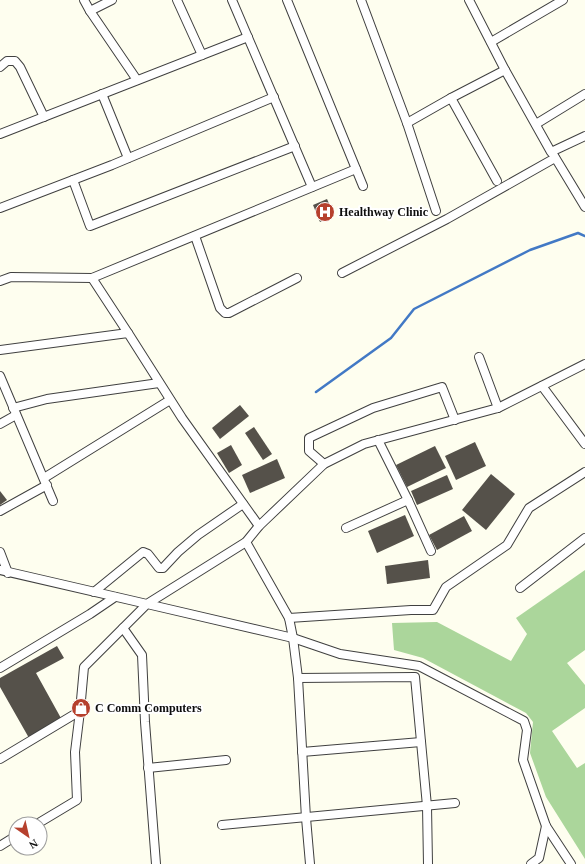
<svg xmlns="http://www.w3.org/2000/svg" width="585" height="864" viewBox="0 0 585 864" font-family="'Times New Roman',serif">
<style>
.forest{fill:#abd69b}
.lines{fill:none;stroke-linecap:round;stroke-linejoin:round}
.stream{stroke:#4279c5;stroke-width:2.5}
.building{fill:#55514a}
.minor-casing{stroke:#404040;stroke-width:10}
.minor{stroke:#fff;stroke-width:8}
.labels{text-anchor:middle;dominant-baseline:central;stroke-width:4;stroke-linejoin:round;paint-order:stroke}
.poi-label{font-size:12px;font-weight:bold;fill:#0d0d0d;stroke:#fff;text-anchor:start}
</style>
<rect width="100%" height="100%" fill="#fefeef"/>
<polygon class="forest" points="585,570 585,650 567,663 585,685 585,708 552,731 577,768 585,763 585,859 546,797 530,753 533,722 526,713 423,658 394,650 392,623 437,622 511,661 527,634 516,618"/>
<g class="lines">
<polyline class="stream" points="316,392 391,338 414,309 530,250 578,233 585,236"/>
</g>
<g class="building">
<polygon points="327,199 334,215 320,222 313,205"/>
<polygon points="240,405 249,416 220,439 212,428"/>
<polygon points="254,427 272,454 263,460 245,433"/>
<polygon points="475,442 486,466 456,480 445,456"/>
<polygon points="231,445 242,465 229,473 217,453"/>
<polygon points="435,446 446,468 407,487 396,465"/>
<polygon points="277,459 285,478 250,493 242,475"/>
<polygon points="491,474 515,494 486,530 462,510"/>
<polygon points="447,475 453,489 417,505 411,491"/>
<polygon points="0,491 7,500 0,505"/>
<polygon points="405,515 414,536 377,553 368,531"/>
<polygon points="464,516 472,531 437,550 429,535"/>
<polygon points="428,560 430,578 387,584 385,566"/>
<polygon points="57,646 64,658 36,673 62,720 29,738 0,687 0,678"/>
</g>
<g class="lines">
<g class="minor-casing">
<g id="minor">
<polyline points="84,0 90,11 137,80"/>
<polyline points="177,0 202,55"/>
<polyline points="232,0 312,187"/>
<polyline points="287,0 363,186"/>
<polyline points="361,0 407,123 436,211"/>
<polyline points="469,0 505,70"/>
<polyline points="90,11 112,0"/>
<polyline points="491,42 563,0"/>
<polyline points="0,67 7,61 15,61 20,67 44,117"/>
<polyline points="102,94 128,158"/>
<polyline points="451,98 505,70 551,152 585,136"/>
<polyline points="407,123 451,98 497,181"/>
<polyline points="536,124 585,94"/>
<polyline points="0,134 248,37"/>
<polyline points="553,154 585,207"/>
<polyline points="73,180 90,226 295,146"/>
<polyline points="0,208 112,165 274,97"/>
<polyline points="195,236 220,308 225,313 229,313 297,278"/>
<polyline points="342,273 447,219 555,158"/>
<polyline points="92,278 128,333"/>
<polyline points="0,281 11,277 92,278 356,169"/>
<polyline points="0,350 128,333 182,418 259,526"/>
<polyline points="479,357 498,408"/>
<polyline points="0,376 53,501"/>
<polyline points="542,386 585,444"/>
<polyline points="13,408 47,399 159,383"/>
<polyline points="0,424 16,415"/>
<polyline points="378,440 408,500 431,551"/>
<polyline points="324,464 309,451 309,438 373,408 442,387 455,420"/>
<polyline points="44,478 170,400"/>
<polyline points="0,511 47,485"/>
<polyline points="346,528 408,500"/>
<polyline points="246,542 289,618 293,638 298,678 306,818 310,864"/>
<polyline points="0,552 8,573"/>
<polyline points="0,570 147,604 246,542 259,526 324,464 364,444 498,408 585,364"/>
<polyline points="520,588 585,538"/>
<polyline points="94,592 143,552 148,554 159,568 163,568 178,552 198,535 243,504"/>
<polyline points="289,618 411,610 433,610 446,587 507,545 529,508 585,472"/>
<polyline points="123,628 142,655 145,722 156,864"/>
<polyline points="0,668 90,614 115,597"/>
<polyline points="298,678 415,677 427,806 428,864"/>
<polyline points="302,752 421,742"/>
<polyline points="0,759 80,711 84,667 147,604 293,638 340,654 419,666 524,721 527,730 523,760 546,826 571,864"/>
<polyline points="148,768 226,760"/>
<polyline points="37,824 77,800 75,752 80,711"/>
<polyline points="222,825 455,803"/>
<polyline points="0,846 16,836"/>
<polyline points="531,864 539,858 546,826"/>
</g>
</g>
<use href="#minor" class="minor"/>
</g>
<defs>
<g id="hospital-disc" transform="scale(1)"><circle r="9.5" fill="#b6402d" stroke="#fff"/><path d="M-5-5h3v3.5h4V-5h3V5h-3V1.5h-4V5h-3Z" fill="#fff"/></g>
<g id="shop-disc" transform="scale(1)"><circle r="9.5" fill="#b6402d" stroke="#fff"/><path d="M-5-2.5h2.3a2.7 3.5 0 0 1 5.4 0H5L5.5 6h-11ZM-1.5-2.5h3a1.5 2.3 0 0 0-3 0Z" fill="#fff"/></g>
</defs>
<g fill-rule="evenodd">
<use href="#hospital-disc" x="325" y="212"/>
<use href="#shop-disc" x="81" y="708"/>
</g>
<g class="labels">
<g class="poi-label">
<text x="339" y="212">Healthway Clinic</text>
<text x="95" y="708">C Comm Computers</text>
</g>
</g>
<g transform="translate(28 836) rotate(146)"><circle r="19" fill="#ffffff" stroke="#9e9e9e"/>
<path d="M0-3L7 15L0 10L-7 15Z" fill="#b6402d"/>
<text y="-6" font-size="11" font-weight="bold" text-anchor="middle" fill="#0d0d0d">N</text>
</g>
</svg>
